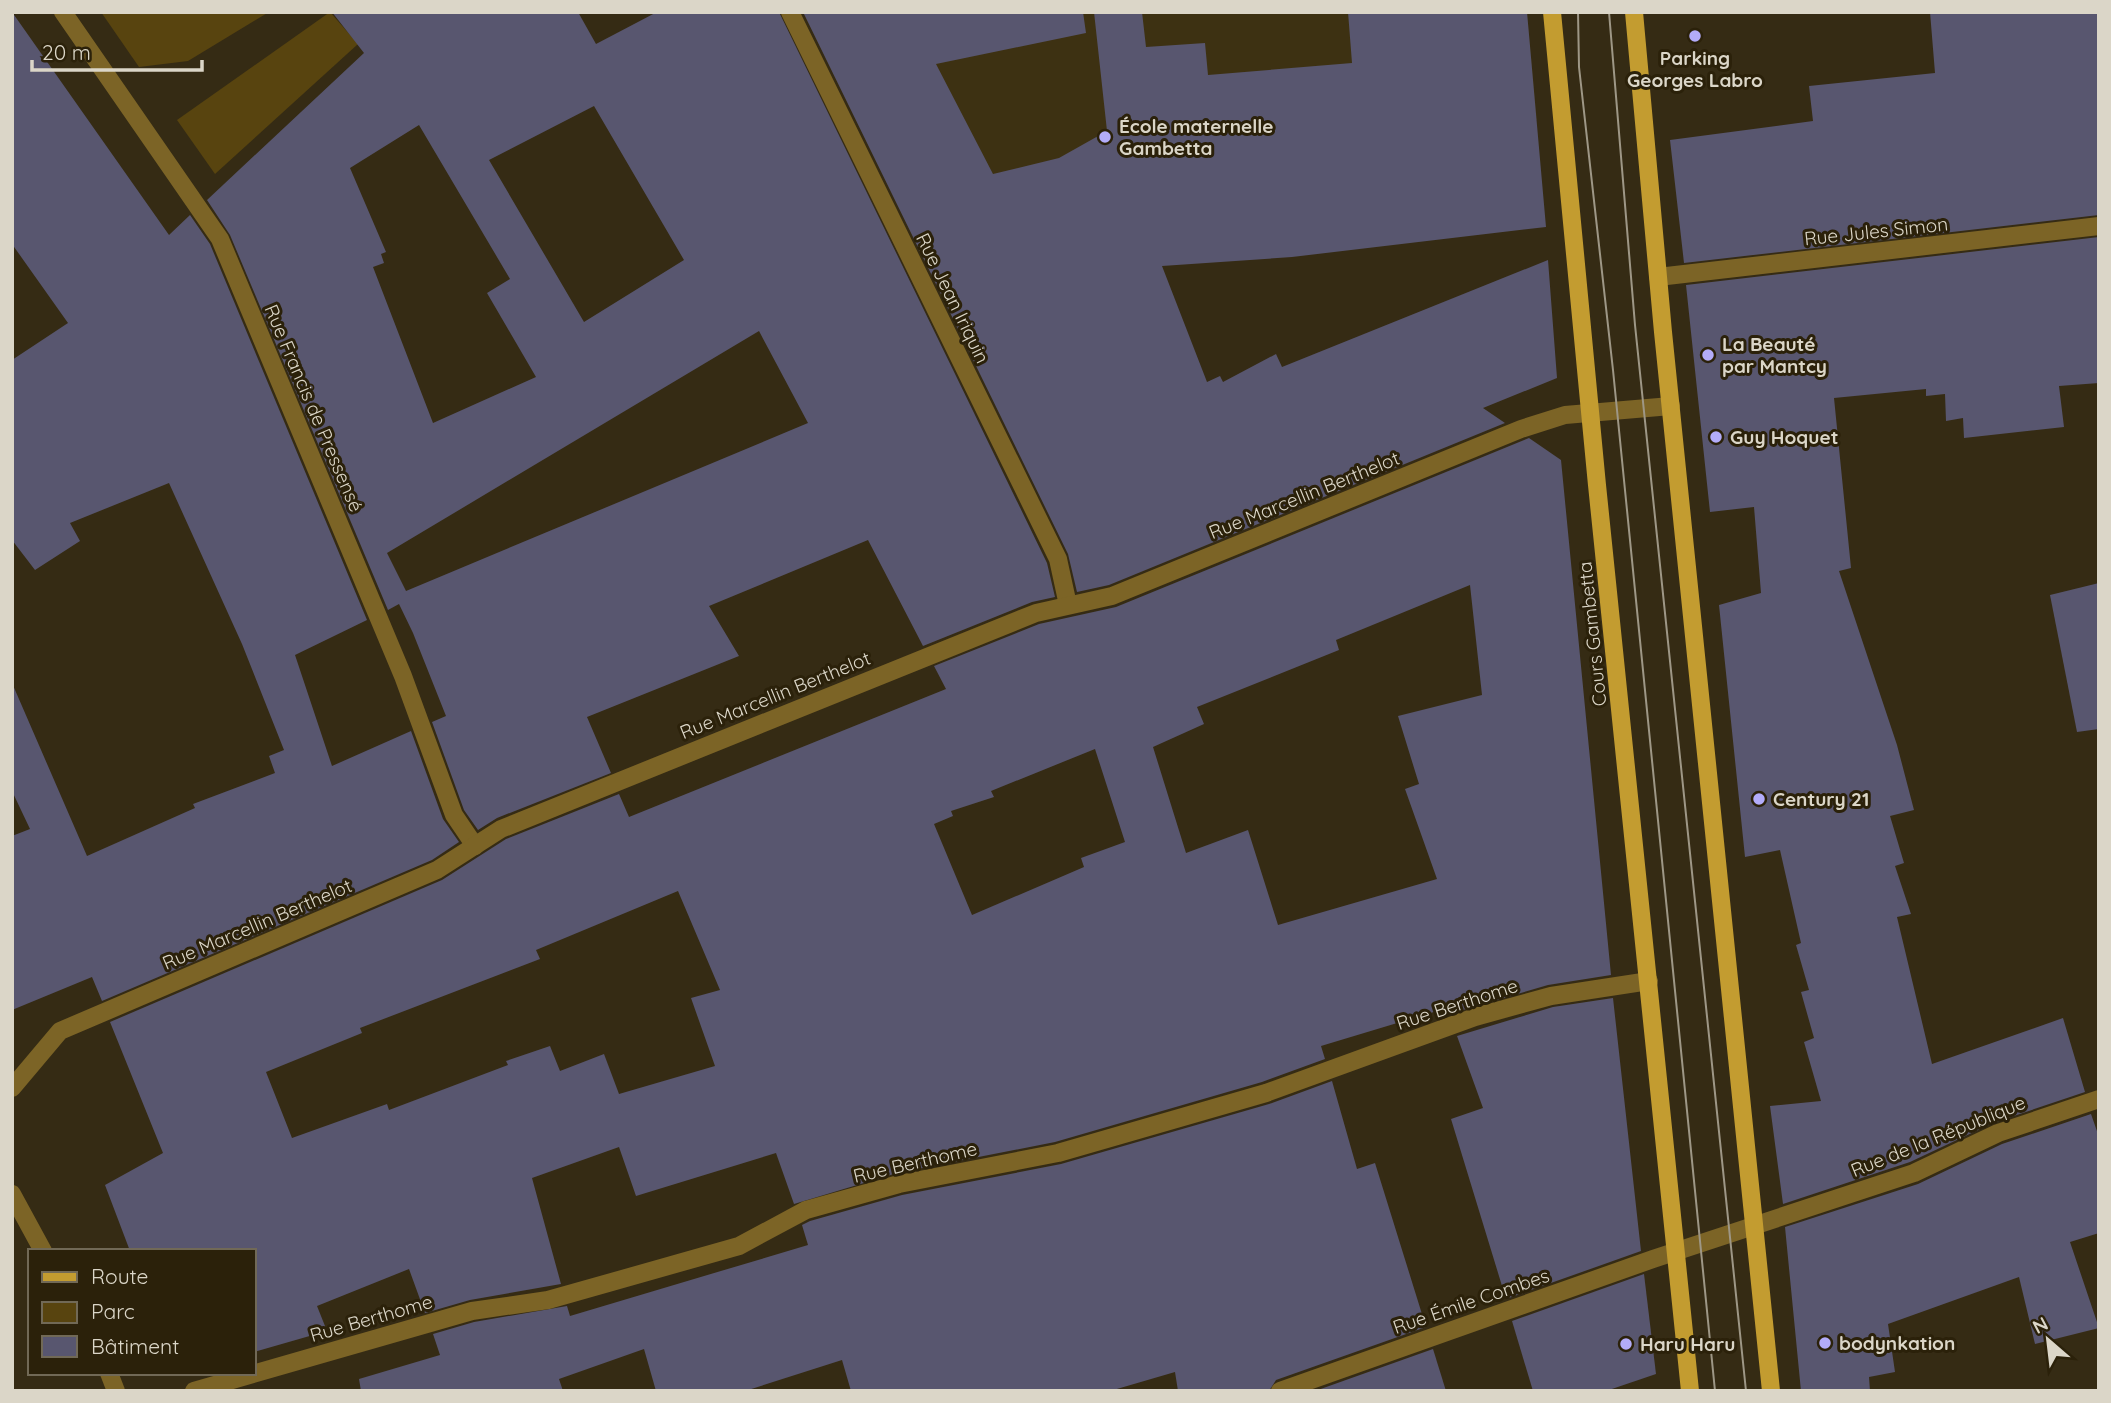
<svg xmlns="http://www.w3.org/2000/svg" width="2111" height="1403" viewBox="0 0 2111 1403" font-family="Quicksand,sans-serif">
<style>
.built{fill:#3d3112}
.green{fill:#58440f}
.building{fill:#58566f;fill-rule:evenodd}
.lines{fill:none;stroke-linecap:round;stroke-linejoin:round}
.minor{stroke:#7c6426;stroke-width:18}
.major{stroke:#c39c30;stroke-width:18}
.tram{stroke:#9e9786;stroke-width:2}
.poi-dot{fill:#b3acf9;stroke:#2b210a;stroke-width:2.5}
.labels{text-anchor:middle;dominant-baseline:central;stroke-width:6;stroke-linejoin:round;paint-order:stroke}
.poi-label{font-size:19px;font-weight:bold;fill:#dbd6c8;stroke:#2b210a;text-anchor:start}
.street-label{font-size:19px;fill:#dbd6c8;stroke:#2b210a}
</style>
<rect width="100%" height="100%" fill="#352b14"/>
<polygon class="built" points="822,12 1527,12 1537,120 1116,154 949,272"/>
<g class="green">
<polygon points="101,12 269,12 188,61 139,67"/>
<polygon points="330,12 358,44 215,174 177,120"/>
</g>
<g class="building">
<polygon points="12,12 169,235 190,215 210,244 367,620 295,655 332,766 411,731 443,819 459,842 432,860 102,1001 92,977 12,1010 12,836 30,829 12,791 12,683 87,856 195,808 193,804 275,773 269,756 284,750 242,644 169,483 70,523 80,541 35,570 12,540 12,360 68,323 12,244"/>
<path d="M332,12H578L596,44L657,12H779L1047,563L1055,597L1032,602L923,646L868,540L709,606L739,656L587,717L611,773L497,818L478,830L464,810L432,722L446,716L413,633L399,604L388,610L230,235L207,200L364,53ZM594,106L684,260L584,322L489,160ZM419,125L510,279L487,293L536,377L433,423L373,267L384,263L381,254L386,252L350,168ZM759,331L808,423L406,591L387,553Z"/>
<polygon points="803,12 1083,12 1086,33 936,64 993,174 1059,158 1107,131 1094,12 1142,12 1146,47 1205,43 1208,75 1352,63 1348,12 1527,12 1546,227 1292,257 1162,266 1207,382 1220,376 1223,382 1276,354 1282,367 1548,260 1557,378 1483,408 1505,423 1109,585 1077,592 1068,554"/>
<polygon points="1930,12 2099,12 2099,215 1684,263 1670,140 1813,121 1809,86 1935,73"/>
<polygon points="2099,237 2099,383 2059,386 2064,427 1964,438 1963,418 1946,421 1945,394 1926,396 1926,389 1834,398 1851,568 1839,571 1897,745 1914,810 1890,816 1904,863 1895,866 1911,914 1897,917 1932,1064 2063,1018 2085,1092 1993,1123 1910,1162 1783,1204 1770,1106 1821,1101 1804,1042 1814,1038 1801,992 1809,990 1796,945 1801,943 1780,850 1745,857 1719,605 1761,593 1754,507 1710,512 1686,285"/>
<path d="M1529,438L1561,460L1611,975L1548,985L1449,1014L1447,1008L1321,1046L1325,1059L1262,1082L1055,1142L897,1173L794,1204L776,1153L636,1196L619,1147L532,1178L561,1284L470,1300L425,1313L409,1269L317,1306L327,1331L254,1352V1251H130L105,1185L163,1153L110,1022L442,880L506,839L619,794L629,817L946,689L934,666L1039,624L1116,607ZM1470,585L1482,695L1398,716L1419,784L1405,789L1437,879L1278,925L1248,830L1186,853L1153,747L1204,724L1197,707L1339,650L1336,640ZM1095,749L1125,842L1081,858L1084,867L972,915L934,824L953,816L951,811L994,797L991,791ZM678,891L720,990L691,998L715,1066L619,1094L604,1054L560,1071L550,1046L506,1061L508,1065L389,1110L387,1104L292,1138L266,1072L362,1033L360,1028L540,959L536,950Z"/>
<polygon points="2099,583 2099,729 2077,732 2050,595"/>
<polygon points="1613,998 1641,1251 1506,1299 1451,1119 1483,1108 1457,1036 1553,1007"/>
<polygon points="1332,1081 1357,1169 1375,1163 1426,1327 1276,1380 1269,1391 1178,1391 1175,1372 1110,1391 851,1391 842,1360 745,1391 656,1391 644,1349 559,1379 563,1391 361,1391 359,1379 440,1355 433,1334 474,1322 567,1306 570,1316 808,1245 802,1225 810,1221 902,1195 1061,1164 1269,1104"/>
<polygon points="2091,1114 2099,1137 2099,1233 2070,1242 2099,1328 2035,1344 2019,1277 1888,1324 1895,1372 1869,1377 1870,1391 1801,1391 1785,1227 1918,1184 2002,1144"/>
<polygon points="1644,1274 1656,1374 1606,1391 1533,1391 1512,1321"/>
<polygon points="1433,1349 1446,1391 1315,1391"/>
</g>
<g class="lines">
<g class="minor">
<polyline points="63,12 220,239 403,676 454,815 475,846"/>
<polyline points="790,12 1058,559 1068,605"/>
<polyline points="1658,277 2099,226"/>
<polyline points="12,1088 60,1031 437,870 501,829 1036,613 1112,596 1521,429 1565,415 1671,406"/>
<polyline points="12,1194 43,1251"/>
<polyline points="109,1373 116,1391"/>
<polyline points="194,1391 472,1311 548,1300 739,1246 806,1210 899,1184 1058,1153 1266,1093 1475,1017 1551,996 1649,981"/>
<polyline points="1280,1391 1653,1259 1914,1173 1998,1133 2099,1099"/>
</g>
<g class="major">
<polyline points="1552,12 1597,485 1690,1391"/>
<polyline points="1634,12 1663,332 1771,1391"/>
</g>
<g class="tram">
<polyline points="1578,12 1579,67 1613,370 1715,1391"/>
<polyline points="1609,12 1635,325 1746,1391"/>
</g>
</g>
<g class="poi-dot">
<circle cx="1695" cy="36" r="7"/>
<circle cx="1105" cy="137" r="7"/>
<circle cx="1708" cy="355" r="7"/>
<circle cx="1716" cy="437" r="7"/>
<circle cx="1759" cy="799" r="7"/>
<circle cx="1825" cy="1343" r="7"/>
<circle cx="1626" cy="1344" r="7"/>
</g>
<g class="labels">
<g class="poi-label">
<text x="1695" y="58" text-anchor="middle">Parking<tspan x="1695" dy="22">Georges Labro</tspan></text>
<text x="1119" y="126">École maternelle<tspan x="1119" dy="22">Gambetta</tspan></text>
<text x="1722" y="344">La Beauté<tspan x="1722" dy="22">par Mantcy</tspan></text>
<text x="1730" y="437">Guy Hoquet</text>
<text x="1773" y="799">Century 21</text>
<text x="1839" y="1343">bodynkation</text>
<text x="1640" y="1344">Haru Haru</text>
</g>
<g class="street-label">
<text transform="translate(1876 231) rotate(-6)">Rue Jules Simon</text>
<text transform="translate(953 298) rotate(64)">Rue Jean Iriquin</text>
<text transform="translate(314 408) rotate(67)">Rue Francis de Pressensé</text>
<text transform="translate(1304 495) rotate(-22)">Rue Marcellin Berthelot</text>
<text transform="translate(1592 634) rotate(-96)">Cours Gambetta</text>
<text transform="translate(775 695) rotate(-22)">Rue Marcellin Berthelot</text>
<text transform="translate(257 924) rotate(-23)">Rue Marcellin Berthelot</text>
<text transform="translate(1457 1004) rotate(-18)">Rue Berthome</text>
<text transform="translate(1938 1136) rotate(-22)">Rue de la République</text>
<text transform="translate(915 1162) rotate(-13)">Rue Berthome</text>
<text transform="translate(1471 1301) rotate(-19)">Rue Émile Combes</text>
<text transform="translate(371 1318) rotate(-16)">Rue Berthome</text>
</g>
</g>
<rect width="2111" height="1403" fill="none" stroke="#dbd6c8" stroke-width="28"/>
<rect x="28" y="1249" width="228" height="126" fill="#2b210a" stroke="#716956" stroke-width="2"/>
<rect x="42" y="1272" width="35" height="10" fill="#c39c30" stroke="#716956" stroke-width="2"/>
<text x="91" y="1284" font-size="21" fill="#dbd6c8">Route</text>
<rect x="42" y="1302" width="35" height="21" fill="#58440f" stroke="#716956" stroke-width="2"/>
<text x="91" y="1319" font-size="21" fill="#dbd6c8">Parc</text>
<rect x="42" y="1336" width="35" height="21" fill="#58566f" stroke="#716956" stroke-width="2"/>
<text x="91" y="1354" font-size="21" fill="#dbd6c8">Bâtiment</text>
<g transform="translate(2048 1340) rotate(332)" stroke="#2b210a" stroke-width="5" paint-order="stroke">
<path d="M0-5L12 26L0 18L-12 26Z" fill="#dbd6c8"/>
<text y="-10" font-size="19" font-weight="bold" text-anchor="middle" fill="#dbd6c8">N</text>
</g>
<path d="M32 60v10h170v-10" fill="none" stroke="#dbd6c8" stroke-width="3.5"/>
<text x="42" y="60" font-size="21" fill="#dbd6c8" stroke="#2b210a" stroke-width="5" paint-order="stroke">20 m</text>
</svg>
